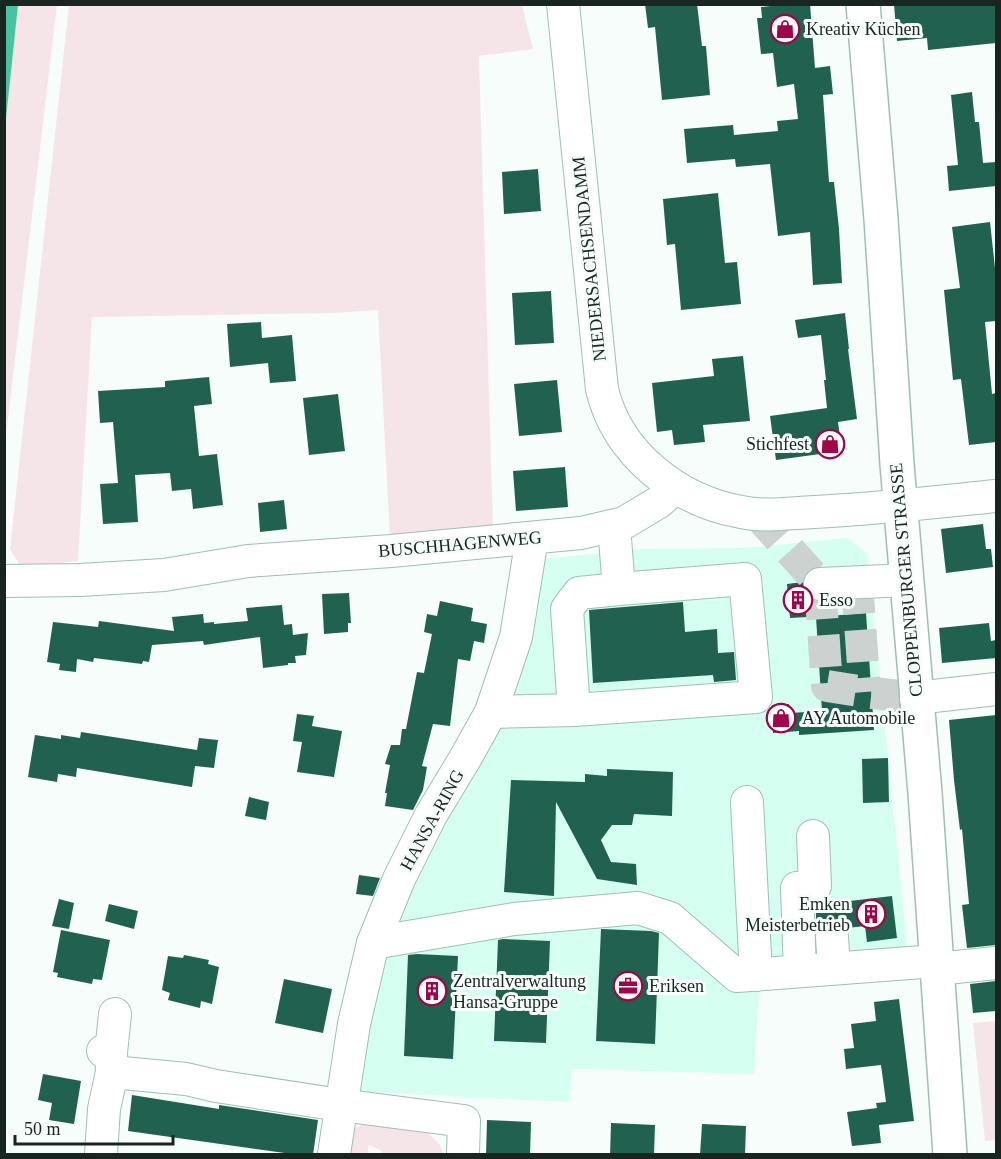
<svg xmlns="http://www.w3.org/2000/svg" width="1001" height="1159" viewBox="0 0 1001 1159" font-family="Georgia,serif">
<style>
.built{fill:#d5fff0}
.green{fill:#f5e5e8}
.water{fill:#48c3a1}
.building{fill:#20614f}
.lines{fill:none;stroke-linecap:round;stroke-linejoin:round}
.minor-tunnel{stroke:#cbd2cf;stroke-width:32;stroke-dasharray:32 16;stroke-linecap:butt}
.minor-casing{stroke:#9fbfb3;stroke-width:34}
.major-casing{stroke:#9fbfb3;stroke-width:36}
.minor{stroke:#fff;stroke-width:32}
.major{stroke:#fff;stroke-width:33}
.labels{text-anchor:middle;dominant-baseline:central;stroke-width:6;stroke-linejoin:round;paint-order:stroke}
.poi-label{font-size:18px;fill:#192521;stroke:#f7fdfb;text-anchor:start}
.street-label{font-size:18px;fill:#192521;stroke:#f7fdfb}
</style>
<rect width="100%" height="100%" fill="#f7fdfb"/>
<polygon class="built" points="847,538 867,553 910,975 759,990 754,1074 572,1069 569,1102 352,1091 375,977 542,559 641,549 743,548"/>
<g class="green">
<polygon points="18,5 57,5 4,452 4,128"/>
<polygon points="69,5 522,5 533,49 479,56 493,529 390,538 378,310 334,313 92,317 78,561 21,567 10,549"/>
<polygon points="996,1021 996,1140 985,1141 973,1023"/>
<polygon points="372,1118 418,1123 440,1145 443,1154 381,1154 382,1151 369,1145 367,1154 347,1154 354,1129"/>
</g>
<polygon class="water" points="5,4 18,5 5,128 4,5"/>
<g class="building">
<polygon points="645,4 697,4 702,46 706,46 710,95 662,100 655,27 648,28"/>
<polygon points="788,4 810,4 815,68 830,66 833,94 823,95 829,182 834,182 839,229 842,283 813,285 810,232 778,236 770,164 736,167 735,159 687,163 684,129 733,125 734,135 778,131 777,121 798,119 794,84 777,87 773,53 761,54 757,18 762,18 761,7"/>
<polygon points="894,4 996,4 996,43 928,50 927,38 897,41"/>
<polygon points="972,92 975,122 979,122 983,163 996,162 996,186 949,191 947,166 958,165 951,95"/>
<polygon points="538,169 541,211 504,214 502,172"/>
<polygon points="718,193 725,263 737,262 741,304 681,310 675,244 667,245 663,199"/>
<polygon points="990,222 996,277 996,321 985,322 992,394 996,393 996,442 969,445 961,379 953,380 944,290 960,288 952,227"/>
<polygon points="551,291 554,343 515,345 512,293"/>
<polygon points="845,313 849,349 848,349 857,419 838,422 842,451 776,460 770,416 827,408 824,380 826,380 821,335 798,338 795,320"/>
<polygon points="261,322 262,338 292,335 296,381 270,383 268,363 230,367 227,324"/>
<polygon points="743,356 750,421 703,425 705,442 674,445 672,430 657,432 652,383 714,376 712,359"/>
<polygon points="209,377 212,404 194,406 199,456 217,454 223,505 193,509 191,489 172,491 170,473 135,475 138,522 103,524 100,484 118,483 113,422 100,423 98,391 165,387 165,381"/>
<polygon points="557,380 562,432 519,436 514,384"/>
<polygon points="338,394 345,451 309,455 303,398"/>
<polygon points="565,467 568,507 516,511 513,471"/>
<polygon points="284,500 287,529 260,532 258,503"/>
<polygon points="983,524 986,549 991,549 993,567 946,573 941,529"/>
<polygon points="803,582 807,595 808,617 790,618 787,584"/>
<polygon points="349,593 351,623 348,623 348,632 324,634 322,594"/>
<polygon points="440,601 473,608 471,621 487,624 484,643 474,641 470,661 458,659 450,726 433,724 422,766 427,767 423,790 413,810 385,806 387,793 385,793 390,765 385,764 391,745 400,745 402,729 406,729 417,672 424,673 432,634 424,632 427,614 437,616"/>
<polygon points="683,602 685,632 717,629 718,653 734,652 736,680 714,682 713,675 593,683 589,610"/>
<polygon points="282,605 284,625 292,624 293,635 308,633 306,655 295,656 296,663 288,663 288,665 263,668 260,637 204,645 203,641 152,645 149,662 143,661 142,664 94,658 93,662 77,659 76,672 59,670 60,664 47,662 53,622 98,627 99,621 174,631 172,617 203,614 204,623 214,622 214,624 248,621 246,608"/>
<polygon points="866,613 874,730 799,735 799,731 773,733 772,705 789,704 790,713 822,711 816,617"/>
<polygon points="989,623 991,641 996,640 996,658 942,663 939,628"/>
<polygon points="297,714 314,716 312,726 342,731 334,777 297,772 302,742 293,741"/>
<polygon points="996,715 996,945 967,948 962,905 969,904 962,829 960,830 954,780 949,720"/>
<polygon points="81,732 197,750 199,738 218,740 214,768 195,766 192,787 77,768 76,777 58,774 57,782 28,777 35,735 61,739 61,735 80,738"/>
<polygon points="888,758 889,802 863,803 862,759"/>
<polygon points="607,769 673,772 672,816 634,814 632,825 612,825 601,840 611,862 636,864 637,885 597,879 556,802 554,896 504,892 511,780 585,782 585,774 607,776"/>
<polygon points="249,797 269,802 266,820 245,816"/>
<polygon points="359,875 380,878 373,896 356,894"/>
<polygon points="892,896 897,938 867,942 865,926 847,928 840,921 831,919 823,922 816,928 816,905"/>
<polygon points="59,899 74,903 69,929 52,926"/>
<polygon points="109,904 138,911 134,929 105,921"/>
<polygon points="601,929 651,931 659,933 655,1044 596,1041"/>
<polygon points="61,930 110,940 102,980 93,979 92,984 57,977 58,973 53,972"/>
<polygon points="503,939 550,941 546,1043 494,1041 498,940"/>
<polygon points="417,954 458,956 453,1059 404,1056 408,955"/>
<polygon points="184,955 209,960 208,964 219,967 212,1004 201,1001 200,1008 168,1000 170,993 162,990 168,956 183,958"/>
<polygon points="284,979 332,989 323,1033 275,1023"/>
<polygon points="996,981 996,1011 973,1013 970,984"/>
<polygon points="899,999 914,1121 879,1125 881,1143 852,1146 847,1112 877,1108 876,1103 886,1102 881,1065 846,1069 844,1049 854,1048 851,1024 876,1021 874,1002"/>
<polygon points="43,1074 81,1081 74,1124 49,1120 52,1103 38,1100"/>
<polygon points="132,1095 219,1109 219,1105 318,1120 313,1155 299,1155 128,1131"/>
<polygon points="487,1120 531,1122 530,1155 486,1155"/>
<polygon points="611,1123 655,1125 654,1155 610,1155"/>
<polygon points="702,1124 746,1126 745,1155 700,1155"/>
</g>
<g class="lines">
<g class="minor-tunnel">
<polyline points="758,515 820,584 827,686 865,692 916,698"/>
<polyline points="857,582 865,692"/>
</g>
<g class="minor-casing">
<g id="minor">
<path d="M563,4L602,389C617,454 678,501 741,512C765,517 790,513 814,512C875,509 936,502 996,496"/>
<polyline points="4,581 80,580 164,575 248,561 391,551 581,533 624,523 659,502 674,488"/>
<polyline points="820,584 907,580"/>
<polyline points="916,698 996,689"/>
<polyline points="574,710 756,697 745,579 619,589"/>
<polyline points="491,712 574,710 567,609 579,593 619,589 614,526"/>
<polyline points="747,802 756,975"/>
<polyline points="832,937 834,968"/>
<polyline points="373,943 514,919 638,908 670,918 737,976 936,961"/>
<polyline points="936,969 996,963"/>
<polyline points="800,971 797,888 815,886 813,836"/>
<polyline points="103,1051 111,1053 112,1072 186,1079 216,1086 340,1105 464,1121 463,1154"/>
<polyline points="111,1053 115,1014"/>
<polyline points="101,1154 104,1109 112,1072"/>
<polyline points="334,1154 354,1024 373,943 399,879 431,815 466,757 491,712 516,637 532,538"/>
</g>
</g>
<g class="major-casing">
<polyline id="major" points="863,4 881,219 897,464 925,793 950,1154"/>
</g>
<use href="#minor" class="minor"/>
<use href="#major" class="major"/>
</g>
<defs>
<g id="shop-ring" transform="scale(1.5)"><circle r="9.5" fill="#f7fdfb" stroke="#9f054a" stroke-width="1.5"/><path d="M-5-2.5h2.3a2.7 3.5 0 0 1 5.4 0H5L5.5 6h-11ZM-1.5-2.5h3a1.5 2.3 0 0 0-3 0Z" fill="#9f054a"/></g>
<g id="building-ring" transform="scale(1.5)"><circle r="9.5" fill="#f7fdfb" stroke="#9f054a" stroke-width="1.5"/><path d="M-4-6H4V6H1V3H-1V6H-4ZM-2.5-4.3h1.7v1.8h-1.7ZM.8-4.3h1.7v1.8H.8ZM-2.5-1h1.7V.8h-1.7ZM.8-1h1.7V.8H.8Z" fill="#9f054a"/></g>
<g id="office-ring" transform="scale(1.5)"><circle r="9.5" fill="#f7fdfb" stroke="#9f054a" stroke-width="1.5"/><path d="M-6-3h4V-5.5h4V-3h4V5H-6ZM-1-4.5V-3h2v-1.5ZM-6 0V1H6V0Z" fill="#9f054a"/></g>
</defs>
<g fill-rule="evenodd">
<use href="#shop-ring" x="785" y="29"/>
<use href="#shop-ring" x="830" y="444"/>
<use href="#building-ring" x="798" y="600"/>
<use href="#shop-ring" x="781" y="718"/>
<use href="#building-ring" x="871" y="914"/>
<use href="#office-ring" x="628" y="986"/>
<use href="#building-ring" x="432" y="991"/>
</g>
<g class="labels">
<g class="poi-label">
<text x="806" y="29">Kreativ Küchen</text>
<text x="809" y="444" text-anchor="end">Stichfest</text>
<text x="819" y="600">Esso</text>
<text x="802" y="718">AY Automobile</text>
<text x="850" y="904" text-anchor="end">Emken<tspan x="850" dy="21">Meisterbetrieb</tspan></text>
<text x="453" y="981">Zentralverwaltung<tspan x="453" dy="21">Hansa-Gruppe</tspan></text>
<text x="649" y="986">Eriksen</text>
</g>
<g class="street-label">
<text transform="translate(589 259) rotate(-96)">NIEDERSACHSENDAMM</text>
<text transform="translate(460 544) rotate(-5)">BUSCHHAGENWEG</text>
<text transform="translate(906 580) rotate(-95)">CLOPPENBURGER STRASSE</text>
<text transform="translate(432 820) rotate(-61)">HANSA-RING</text>
</g>
</g>
<rect width="1001" height="1159" fill="none" stroke="#192521" stroke-width="12"/>
<path d="M15 1135v9h158v-9" fill="none" stroke="#192521" stroke-width="3"/>
<text x="24" y="1135" font-size="18" fill="#192521" stroke="#f7fdfb" stroke-width="4.5" paint-order="stroke">50 m</text>
</svg>
